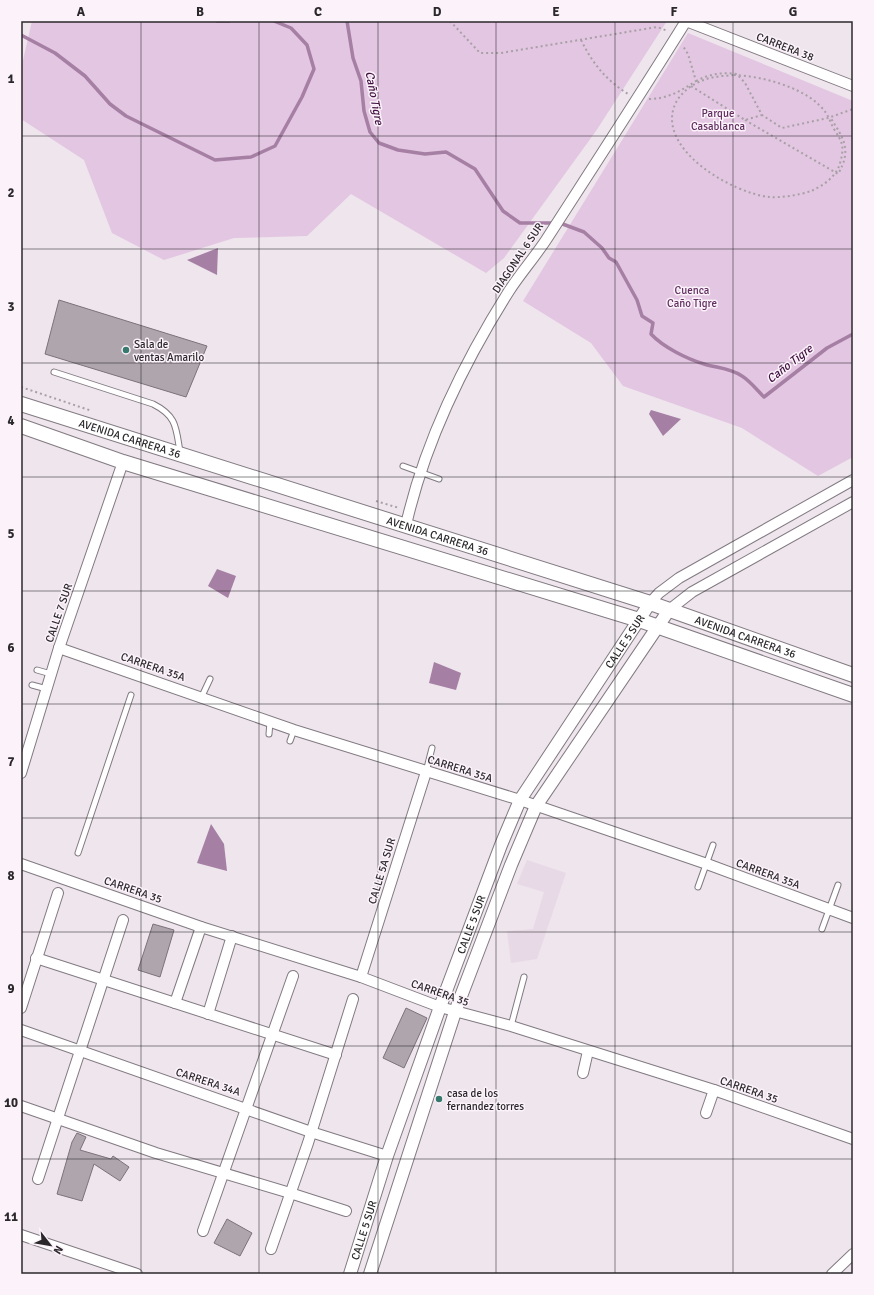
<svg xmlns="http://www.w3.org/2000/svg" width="874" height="1295" viewBox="0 0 874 1295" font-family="Signika,sans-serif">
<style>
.built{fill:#e8d9e7}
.green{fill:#e3c6e1}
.water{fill:#a67fa4}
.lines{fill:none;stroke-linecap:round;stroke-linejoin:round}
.stream{stroke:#a67fa4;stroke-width:3.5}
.building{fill:#aea5ad;stroke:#7b737b}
.service-casing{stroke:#827a81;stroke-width:7}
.minor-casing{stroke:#827a81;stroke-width:12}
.tertiary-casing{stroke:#827a81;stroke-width:14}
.secondary-casing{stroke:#827a81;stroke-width:16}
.path{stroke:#a7a0a6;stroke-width:2;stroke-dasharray:2 3;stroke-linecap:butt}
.service{stroke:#fff;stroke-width:5}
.minor{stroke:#fff;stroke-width:10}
.tertiary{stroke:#fff;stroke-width:12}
.secondary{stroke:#fff;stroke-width:14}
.grid{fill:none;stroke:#2b282b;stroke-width:1;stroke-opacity:0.55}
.poi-dot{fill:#377a6d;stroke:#fbf2fa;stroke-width:1.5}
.labels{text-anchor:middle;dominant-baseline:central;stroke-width:3;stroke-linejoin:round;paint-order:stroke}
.street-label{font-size:11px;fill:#2b282b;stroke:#fbf2fa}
.park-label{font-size:11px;fill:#602e5f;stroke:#fbf2fa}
.poi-label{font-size:11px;fill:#2b282b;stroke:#fbf2fa;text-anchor:start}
.water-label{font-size:12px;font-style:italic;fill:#411141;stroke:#fbf2fa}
.neatline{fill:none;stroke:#2b282b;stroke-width:1.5}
.grid-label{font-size:13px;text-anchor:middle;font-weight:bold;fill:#2b282b}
</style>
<rect width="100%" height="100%" fill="#eee5ed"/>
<polygon class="built" points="527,860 566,873 537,959 511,963 507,931 533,929 544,892 517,884"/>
<g class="green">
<polygon points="32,21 667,21 596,131 504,258 486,273 351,194 307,236 234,238 164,260 112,233 84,160 21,119 21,69"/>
<polygon points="688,33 853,101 853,457 818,476 742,428 623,386 591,343 523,301"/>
</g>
<g class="water">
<polygon points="218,248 217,275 187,260"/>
<polygon points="651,410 681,419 663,436 649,414"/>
<polygon points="217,569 236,576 228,598 208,586"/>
<polygon points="434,662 461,673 456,690 429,683"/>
<polygon points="211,824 224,844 227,871 197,863"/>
</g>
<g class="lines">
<g class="stream">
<polyline points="217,21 229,21"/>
<path d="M347,21L353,58L361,81L364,111L370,132L379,143L398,150L425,154L446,152L475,169L503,211L520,223H560L584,232L602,248L609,258L616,262L637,300L642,316L653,323L651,334C663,347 687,359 704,364C717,368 730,368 742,376C750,381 757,390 764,397L827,348L853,334"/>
<polyline points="21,35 55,53 85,76 110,104 126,116 215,160 251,157 275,146 302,97 314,69 307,45 291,28 274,21"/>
</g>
</g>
<g class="building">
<polygon points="59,300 207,346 186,397 45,354"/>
<polygon points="153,924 174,930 160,977 138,970"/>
<polygon points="406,1008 427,1018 404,1068 383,1058"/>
<polygon points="77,1133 86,1137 80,1150 111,1159 113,1156 129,1167 120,1181 94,1164 82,1201 57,1194 72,1142"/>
<polygon points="227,1219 252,1233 240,1256 214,1243"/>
</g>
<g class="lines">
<g class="service-casing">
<g id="service">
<path d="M54,372L153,404C177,416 176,428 180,452"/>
<polyline points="403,466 439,479"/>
<polyline points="37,670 51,674"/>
<polyline points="32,685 47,689"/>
<polyline points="202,696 210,679"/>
<polyline points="269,734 270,722"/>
<polyline points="290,741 294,730"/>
<polyline points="426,772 432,748"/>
<polyline points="78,853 131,695"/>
<polyline points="698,887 713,845"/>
<polyline points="822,929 838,885"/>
<polyline points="511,1026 524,977"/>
</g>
</g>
<g class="minor-casing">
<g id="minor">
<path d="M406,525C425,441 463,364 509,291C520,274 534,258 546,240C593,167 640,95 686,21L853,86"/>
<polyline points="650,603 659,593 679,578 853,480"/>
<polyline points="669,610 692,592 853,502"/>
<polyline points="59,648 294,730 520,800 707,864 853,918"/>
<polyline points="21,773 59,648 123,462"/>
<polyline points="21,864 201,927 361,977 440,1007 511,1026 714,1090 853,1139"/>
<polyline points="36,958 336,1055"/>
<polyline points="361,977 426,772"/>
<polyline points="175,1003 201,927"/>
<polyline points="21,1008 58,893"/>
<polyline points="208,1014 232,936"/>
<polyline points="21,1030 311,1132 387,1156"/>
<polyline points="583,1073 588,1051"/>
<polyline points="21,1106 156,1153 290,1193 346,1211"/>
<polyline points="706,1113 714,1090"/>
<polyline points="38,1179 123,920"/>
<polyline points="203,1231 293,976"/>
<polyline points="21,1235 137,1274"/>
<polyline points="271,1249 308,1143 353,999"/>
<polyline points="832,1274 853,1254"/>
</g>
</g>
<g class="tertiary-casing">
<g id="tertiary">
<path id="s1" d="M350,1274L387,1156L440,1007L501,845L520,800L650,603"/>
<polyline points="370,1274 455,1012 511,865 536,806 669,610"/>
</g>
</g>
<g class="secondary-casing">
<g id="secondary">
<path id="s2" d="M21,404L650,603L853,675"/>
<polyline points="21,426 123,462 639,620 853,695"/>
</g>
</g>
<g class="path">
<polyline points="450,21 480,53 501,53 657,27 668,31"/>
<path d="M581,40C593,64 605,79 628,94"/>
<path d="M734,75C762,76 809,88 826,113C829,117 831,124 834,129C842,142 845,146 840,163C837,176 823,186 811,191C799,195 782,198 769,197C733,193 659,151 674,107C678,95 691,84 704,80C713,76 724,76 734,75Z"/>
<path d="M696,81C709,74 722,72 737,74L745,83L762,115L782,128L828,118L853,109"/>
<polyline points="691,86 745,120 762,115"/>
<path d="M649,99C667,99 681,91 696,81L688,54L683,46"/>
<path d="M745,120L838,174C852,150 844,139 830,117"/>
<polyline points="21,387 92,411"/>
<polyline points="376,501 399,508"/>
</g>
<use href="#service" class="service"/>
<use href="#minor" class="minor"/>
<use href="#tertiary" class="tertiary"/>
<use href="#secondary" class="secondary"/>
</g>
<path class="grid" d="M141,21V1274M259,21V1274M378,21V1274M496,21V1274M615,21V1274M733,21V1274M21,136H853M21,249H853M21,363H853M21,477H853M21,591H853M21,704H853M21,818H853M21,932H853M21,1046H853M21,1159H853"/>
<g class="poi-dot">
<circle cx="126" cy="350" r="4"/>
<circle cx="439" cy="1099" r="4"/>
</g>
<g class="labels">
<g class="street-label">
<text transform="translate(785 47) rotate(21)">CARRERA 38</text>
<text transform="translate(518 258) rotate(-56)">DIAGONAL 6 SUR</text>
<text stroke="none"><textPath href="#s2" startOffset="114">AVENIDA CARRERA 36</textPath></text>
<text stroke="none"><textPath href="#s2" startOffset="437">AVENIDA CARRERA 36</textPath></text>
<text transform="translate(59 613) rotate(-71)">CALLE 7 SUR</text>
<text stroke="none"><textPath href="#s2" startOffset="761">AVENIDA CARRERA 36</textPath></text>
<text stroke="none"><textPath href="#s1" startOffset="694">CALLE 5 SUR</textPath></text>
<text transform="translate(153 667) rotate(19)">CARRERA 35A</text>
<text transform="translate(460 769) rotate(17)">CARRERA 35A</text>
<text transform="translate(382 871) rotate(-73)">CALLE 5A SUR</text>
<text transform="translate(768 874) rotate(20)">CARRERA 35A</text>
<text transform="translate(133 890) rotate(19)">CARRERA 35</text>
<text stroke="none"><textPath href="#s1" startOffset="370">CALLE 5 SUR</textPath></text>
<text transform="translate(440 993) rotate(19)">CARRERA 35</text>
<text transform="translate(208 1082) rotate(18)">CARRERA 34A</text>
<text transform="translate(749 1090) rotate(19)">CARRERA 35</text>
<text stroke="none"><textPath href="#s1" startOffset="46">CALLE 5 SUR</textPath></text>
</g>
<g class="park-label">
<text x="718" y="113">Parque<tspan x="718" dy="13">Casablanca</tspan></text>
<text x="692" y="290">Cuenca<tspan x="692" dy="13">Caño Tigre</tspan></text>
</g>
<g class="poi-label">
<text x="134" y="344">Sala de<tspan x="134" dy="13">ventas Amarilo</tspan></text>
<text x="447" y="1093">casa de los<tspan x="447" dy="13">fernandez torres</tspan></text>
</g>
<g class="water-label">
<text transform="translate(374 98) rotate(79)">Caño Tigre</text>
<text transform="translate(790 364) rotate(-38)">Caño Tigre</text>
</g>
</g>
<rect width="874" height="1295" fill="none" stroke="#fbf2fa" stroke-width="44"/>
<g transform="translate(50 1245) rotate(121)" stroke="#fbf2fa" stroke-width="3" paint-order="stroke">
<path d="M0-3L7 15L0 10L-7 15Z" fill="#2b282b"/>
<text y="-6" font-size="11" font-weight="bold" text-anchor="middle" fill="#2b282b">N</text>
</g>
<rect x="22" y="22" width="830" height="1251" class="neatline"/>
<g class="grid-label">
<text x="81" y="16">A</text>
<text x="200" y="16">B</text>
<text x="318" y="16">C</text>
<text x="437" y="16">D</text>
<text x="556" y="16">E</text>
<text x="674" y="16">F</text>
<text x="793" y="16">G</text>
<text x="11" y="83">1</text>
<text x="11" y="197">2</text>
<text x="11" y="311">3</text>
<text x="11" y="425">4</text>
<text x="11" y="538">5</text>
<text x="11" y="652">6</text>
<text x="11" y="766">7</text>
<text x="11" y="880">8</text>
<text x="11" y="993">9</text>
<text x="11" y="1107">10</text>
<text x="11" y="1221">11</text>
</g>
</svg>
